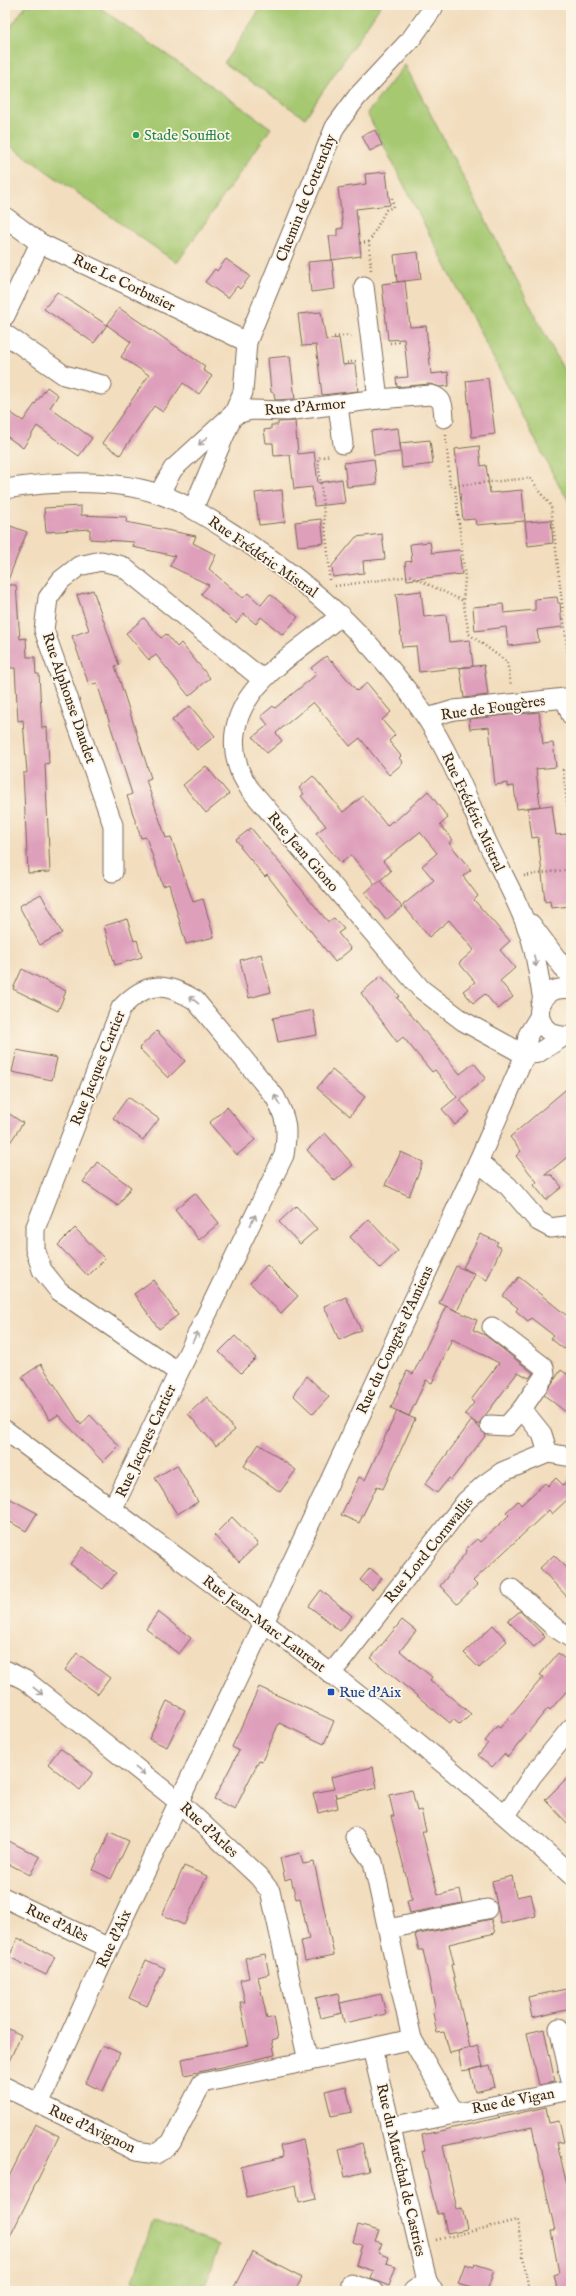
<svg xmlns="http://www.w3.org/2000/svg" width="576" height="2296" viewBox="0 0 576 2296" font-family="'IM FELL English',serif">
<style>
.green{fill:#a5c871;stroke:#707948}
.building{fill:#de9fbb}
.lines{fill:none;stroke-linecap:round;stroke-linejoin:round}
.minor-casing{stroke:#7b6956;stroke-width:21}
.path{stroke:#7b6956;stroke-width:2.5;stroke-dasharray:1 3;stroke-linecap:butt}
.minor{stroke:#fff;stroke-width:19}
.oneway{stroke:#a79f9a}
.leisure-dot{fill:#2e9e5b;stroke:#fcf5e5;stroke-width:1.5}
.transit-dot{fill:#1a4fb4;stroke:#fcf5e5;stroke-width:1.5}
.labels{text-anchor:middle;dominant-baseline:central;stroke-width:3.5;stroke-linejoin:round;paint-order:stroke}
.leisure-label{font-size:15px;fill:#27864d;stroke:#fcf5e5;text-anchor:start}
.street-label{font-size:15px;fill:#3b2a1e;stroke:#fcf5e5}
.transit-label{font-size:15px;fill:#164399;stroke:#fcf5e5;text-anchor:start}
</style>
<rect width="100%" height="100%" fill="#fcf5e5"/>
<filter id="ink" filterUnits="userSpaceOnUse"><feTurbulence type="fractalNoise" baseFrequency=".025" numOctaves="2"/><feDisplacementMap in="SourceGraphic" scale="8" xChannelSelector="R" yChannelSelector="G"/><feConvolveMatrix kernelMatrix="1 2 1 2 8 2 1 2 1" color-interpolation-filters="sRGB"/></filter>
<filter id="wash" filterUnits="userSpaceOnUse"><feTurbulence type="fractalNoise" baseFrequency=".012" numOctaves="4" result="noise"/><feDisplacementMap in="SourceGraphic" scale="16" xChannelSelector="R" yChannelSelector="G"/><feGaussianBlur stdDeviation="0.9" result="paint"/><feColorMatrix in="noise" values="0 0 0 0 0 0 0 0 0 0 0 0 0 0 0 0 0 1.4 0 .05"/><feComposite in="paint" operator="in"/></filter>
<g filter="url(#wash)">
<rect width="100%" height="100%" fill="#f2ddbe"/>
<g class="green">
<polygon points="26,5 96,5 271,128 177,263 5,142 5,35"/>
<polygon points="263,5 381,5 305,118 224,63"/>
<polygon points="405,65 571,384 571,505 556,480 367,113"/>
<polygon points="153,2221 219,2245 203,2291 165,2291 133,2280"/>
</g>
<g id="blocks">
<g class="building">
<polygon points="375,130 382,145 370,151 362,136"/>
<polygon points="386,172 390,205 356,209 361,256 332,260 329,236 337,236 337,229 343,228 338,188 366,184 365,174"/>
<polygon points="418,252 421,279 397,282 394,255"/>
<polygon points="226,259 250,276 240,289 237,286 228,298 205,282 215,269 217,271"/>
<polygon points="332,260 335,289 311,292 308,262"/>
<polygon points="405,281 410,327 426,326 431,374 448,372 449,386 440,387 430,384 397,387 396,378 408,377 404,339 388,340 382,284"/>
<polygon points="57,292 107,325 94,343 44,309"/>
<polygon points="119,308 205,366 203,370 212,376 199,394 183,383 163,412 154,406 120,455 102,443 149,375 121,357 131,342 107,325"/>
<polygon points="321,312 326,340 339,338 343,365 355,364 358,391 322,395 316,345 302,346 298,314"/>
<polygon points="290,356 295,399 275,400 274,393 271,392 268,358"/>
<polygon points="488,378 495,434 472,437 466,381"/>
<polygon points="47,387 58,395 50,408 92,438 79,456 37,426 23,448 5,435 5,409 23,421"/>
<polygon points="295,421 298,454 314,452 318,483 342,479 345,503 314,506 312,487 294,489 290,455 274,456 273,443 266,443 264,430 271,429 271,425 278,425 278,422"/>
<polygon points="398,428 401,452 374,455 371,431"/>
<polygon points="430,440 433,464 402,468 400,443"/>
<polygon points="479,446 481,466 486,465 490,493 522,490 525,521 476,525 475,519 463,520 455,449"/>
<polygon points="374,459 377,484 347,487 344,463"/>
<polygon points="282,490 285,522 259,525 255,493"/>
<polygon points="81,506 81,515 127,517 126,522 196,536 193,543 216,555 209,569 243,598 248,593 261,605 270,594 298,617 283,635 261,617 256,624 244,614 236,623 201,594 209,585 170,566 175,556 133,547 134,542 90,539 90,529 46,532 44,508"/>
<polygon points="321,519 324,543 298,546 295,522"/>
<polygon points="551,520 553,543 528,546 525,522"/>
<polygon points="5,524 27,532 6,585 5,585"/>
<polygon points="382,534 385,559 363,561 364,573 333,577 332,566 356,537"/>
<polygon points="430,542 432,553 459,550 462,574 407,580 405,562 412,561 410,544"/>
<polygon points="5,585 16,585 20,639 26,638 27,657 35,657 36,674 39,674 42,728 47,727 49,763 45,764 50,872 28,873 23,773 27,773 23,720 18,721 15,668 5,668"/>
<polygon points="93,590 119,665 115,666 151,778 146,780 166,838 171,837 193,902 203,899 214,937 186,944 169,884 163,886 146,837 141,838 127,796 132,794 97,683 89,685 72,636 89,630 77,595"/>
<polygon points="421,591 424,617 446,615 449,642 470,640 473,666 419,672 416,646 402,647 396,594"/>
<polygon points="557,597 558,603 560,603 562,627 537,630 539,642 508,646 506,627 475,631 473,607 503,604 504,613 535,610 535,599"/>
<polygon points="144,618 161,638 166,634 177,647 181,643 210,678 189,696 156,655 149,660 126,633"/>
<polygon points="326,656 331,662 332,661 357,691 367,683 391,712 382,720 395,735 389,741 401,756 399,758 403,763 389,775 360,738 350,746 313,702 276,733 282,741 267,753 253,737 268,725 261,716 273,706 275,708 317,674 311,668"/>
<polygon points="484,665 488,695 464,698 460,668"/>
<polygon points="190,706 215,736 197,750 172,720"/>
<polygon points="539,712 543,744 553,743 556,767 536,769 540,806 517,809 514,786 507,787 507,783 495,785 489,727 470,729 469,719"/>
<polygon points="206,766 229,794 206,813 183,785"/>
<polygon points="313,776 343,812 363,796 387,826 392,821 394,822 428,791 448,818 440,825 453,840 449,843 471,870 463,876 478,896 474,900 510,941 500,950 515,968 500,981 513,997 498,1009 485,994 473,1003 463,991 475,982 459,963 474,950 449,920 429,937 403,905 434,880 422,866 437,853 420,832 383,861 391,871 376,884 380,881 402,907 386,920 365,893 375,884 351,855 341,863 316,833 326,826 301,796 304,794 299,788"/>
<polygon points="552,805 556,835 567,834 571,874 571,906 551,908 550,901 545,902 538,837 532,838 528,808"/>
<polygon points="251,828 328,922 334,918 344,929 338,933 351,949 335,962 267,875 265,877 240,847 241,846 236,840"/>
<polygon points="41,894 62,933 40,945 19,906"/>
<polygon points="127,919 134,941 137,940 142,957 115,965 104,926"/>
<polygon points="261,954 271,992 249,998 240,960"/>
<polygon points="22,969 66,991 58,1011 13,989"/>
<polygon points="381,976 400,996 397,998 460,1074 474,1063 486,1078 460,1100 470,1112 455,1125 442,1109 457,1097 435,1070 432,1072 403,1037 397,1042 361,993"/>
<polygon points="313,1010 317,1035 278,1042 273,1018"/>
<polygon points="157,1031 185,1061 168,1078 139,1048"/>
<polygon points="17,1050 57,1058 52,1080 12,1072"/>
<polygon points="332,1070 365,1097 350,1116 317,1088"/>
<polygon points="571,1085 571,1154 545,1175 552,1175 562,1187 546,1200 534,1185 537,1182 516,1156 521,1151 510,1137"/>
<polygon points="128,1097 159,1119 143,1140 113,1118"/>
<polygon points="227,1107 255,1140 237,1155 209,1123"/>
<polygon points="5,1111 23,1123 5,1150"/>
<polygon points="325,1133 353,1165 335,1181 307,1150"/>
<polygon points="401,1152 423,1162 409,1196 385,1185"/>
<polygon points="97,1162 131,1187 118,1206 83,1182"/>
<polygon points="195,1193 219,1223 199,1240 175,1209"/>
<polygon points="296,1206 317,1229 300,1244 279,1222"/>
<polygon points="368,1219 398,1251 380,1268 350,1237"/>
<polygon points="75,1228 105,1259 88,1276 58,1245"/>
<polygon points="480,1234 498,1242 496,1245 501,1248 487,1280 475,1274 457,1311 439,1303 456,1266 475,1274 463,1268"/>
<polygon points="267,1265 298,1296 281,1313 250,1283"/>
<polygon points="519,1277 571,1319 571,1339 564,1349 550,1338 553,1335 531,1318 528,1321 516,1311 518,1308 503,1296"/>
<polygon points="153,1280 178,1315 159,1329 134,1294"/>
<polygon points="346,1297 361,1330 339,1340 324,1306"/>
<polygon points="446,1306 477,1320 473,1330 485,1335 533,1373 529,1378 518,1372 478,1425 465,1414 474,1403 471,1400 499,1363 452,1339 432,1383 426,1380 409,1416 391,1408 407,1371 413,1374"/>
<polygon points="235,1336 256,1358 241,1373 219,1352"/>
<polygon points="41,1364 81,1425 90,1415 119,1446 103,1462 58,1415 50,1420 22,1377"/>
<polygon points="561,1370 571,1377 571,1416 544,1395"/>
<polygon points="307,1376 329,1397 313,1414 293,1395"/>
<polygon points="207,1397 235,1430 216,1446 188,1414"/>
<polygon points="397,1411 415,1419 383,1489 377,1486 359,1523 341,1515 359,1477 365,1480"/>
<polygon points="472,1420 486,1435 451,1480 449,1478 437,1493 425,1484"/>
<polygon points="259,1444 296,1470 280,1492 244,1466"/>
<polygon points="177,1465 198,1502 177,1514 155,1478"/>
<polygon points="571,1477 571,1496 552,1514 549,1510 473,1581 477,1585 457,1604 440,1586 467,1551 466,1549 477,1539 480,1542 501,1523 509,1515 506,1512 518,1501 521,1505 545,1483 548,1486 556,1478 563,1485"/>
<polygon points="5,1496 37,1513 26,1531 5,1519"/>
<polygon points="232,1517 258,1544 239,1562 214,1535"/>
<polygon points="83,1547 116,1573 103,1589 70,1564"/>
<polygon points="554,1555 571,1572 571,1601 540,1568"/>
<polygon points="370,1568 382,1578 372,1590 360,1580"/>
<polygon points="321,1590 352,1616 340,1631 309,1606"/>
<polygon points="520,1611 545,1637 534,1647 508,1621"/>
<polygon points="158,1612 191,1638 179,1654 146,1629"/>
<polygon points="402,1620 416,1631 400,1651 432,1677 430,1680 471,1714 460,1725 453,1719 450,1723 371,1658"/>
<polygon points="493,1625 507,1641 479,1668 464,1653"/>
<polygon points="77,1653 110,1678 98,1694 65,1670"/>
<polygon points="558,1653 571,1664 571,1686 550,1710 548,1708 508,1757 504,1754 492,1767 478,1755 488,1743 485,1741 497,1726 500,1728 543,1677 540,1675"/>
<polygon points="259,1687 334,1721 324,1744 279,1723 262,1761 259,1760 235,1809 214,1799 239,1751 232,1747"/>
<polygon points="167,1701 185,1710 167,1747 149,1739"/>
<polygon points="60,1748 93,1773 80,1790 48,1764"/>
<polygon points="373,1767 377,1788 336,1797 335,1793 338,1808 318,1813 313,1793 334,1789 331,1777"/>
<polygon points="571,1774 571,1827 545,1800"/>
<polygon points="412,1790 417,1811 421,1810 426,1831 422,1831 438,1895 460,1890 463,1903 410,1913 407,1901 412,1900 391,1816 394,1816 389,1795"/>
<polygon points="110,1832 129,1841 111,1879 93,1870"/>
<polygon points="5,1839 40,1857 30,1875 5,1862"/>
<polygon points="300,1853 303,1864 314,1862 334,1955 305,1961 301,1941 309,1939 300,1898 296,1899 291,1878 285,1880 280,1858"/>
<polygon points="184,1866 207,1876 184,1925 162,1915"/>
<polygon points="512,1876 516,1897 531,1894 536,1916 501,1924 492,1881"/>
<polygon points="491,1919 495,1933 449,1944 454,1964 451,1965 470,2048 450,2053 444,2032 437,2033 433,2013 436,2012 423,1950 419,1950 415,1935"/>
<polygon points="18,1938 55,1957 46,1975 9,1957"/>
<polygon points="265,1954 269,1974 258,1977 267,2019 274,2017 278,2038 272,2040 275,2055 185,2075 182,2059 249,2045 240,2002 245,2002 240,1980 249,1978 245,1958"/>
<polygon points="146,1960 165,1968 147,2006 129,1998"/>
<polygon points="571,1988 571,2009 532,2018 528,1997"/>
<polygon points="338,1993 342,2013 321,2018 316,1998"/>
<polygon points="381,1994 386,2014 344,2023 340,2003"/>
<polygon points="5,2027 21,2035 5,2070"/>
<polygon points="544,2029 555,2082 539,2085 527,2033"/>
<polygon points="102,2045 120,2053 103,2091 85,2083"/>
<polygon points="478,2046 483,2067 462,2071 458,2051"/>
<polygon points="490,2065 495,2087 475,2092 470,2070"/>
<polygon points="346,2086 352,2112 331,2116 325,2091"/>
<polygon points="546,2107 549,2123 559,2121 564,2142 557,2143 567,2185 571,2184 571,2291 558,2291 554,2275 559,2273 551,2231 555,2231 532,2127 443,2146 457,2209 462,2208 467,2229 447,2233 443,2213 437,2214 422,2151 425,2150 422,2135"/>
<polygon points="35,2124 59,2136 5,2247 5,2185"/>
<polygon points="303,2140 316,2198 299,2202 296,2185 247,2197 241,2167 283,2157 280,2146"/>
<polygon points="362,2143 369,2171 345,2177 339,2149"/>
<polygon points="358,2225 379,2231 375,2241 382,2243 378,2253 388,2257 386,2263 396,2266 389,2286 371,2279 374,2271 356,2265 362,2245 353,2242"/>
<polygon points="252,2252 302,2278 295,2291 232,2291"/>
<polygon points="465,2264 474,2267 475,2264 494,2270 487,2291 458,2283"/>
</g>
</g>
</g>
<g filter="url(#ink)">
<use href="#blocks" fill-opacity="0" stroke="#7b6956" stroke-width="1"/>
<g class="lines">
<g class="minor-casing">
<g id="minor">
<polyline points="5,217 40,243 247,342"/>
<polyline points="364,286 378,399"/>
<polyline points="5,316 40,243"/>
<polyline points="5,334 64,375 102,385"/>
<polyline points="338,405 343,444"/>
<path d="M5,489C55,481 110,478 159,494C188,504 213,521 238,537C312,584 378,644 426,717C451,756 468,800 487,842C502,874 521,906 531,939C537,959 539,980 543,1000"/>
<path d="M159,494L173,469L232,415L251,410L287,411L378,399L431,395C444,398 443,407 444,418"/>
<polyline points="193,509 243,392 247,342 335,127 357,97 411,39 433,8"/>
<path d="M341,615C297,655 216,693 238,766C240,774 245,781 249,788L421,989L463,1021L525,1055"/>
<polyline points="427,718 454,710 565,698 571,715"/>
<polyline points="113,872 113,825 44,630 48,598 61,580 79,566 101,561 122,566 262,679"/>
<polyline points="531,924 568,974 571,982"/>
<path d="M571,989C530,982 528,1041 571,1036"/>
<polyline points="525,1055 538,1053 563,1037"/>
<polyline points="478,1162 508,1186 538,1221 551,1228 571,1225"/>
<polyline points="492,1327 544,1367 545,1375 522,1409 542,1434 548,1453"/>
<polyline points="490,1425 507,1426 522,1409"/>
<path d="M5,1430C197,1573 395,1712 571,1875"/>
<path d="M112,1510L284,1155C288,1130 287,1119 275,1097L195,1000C165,982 146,981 121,1008L35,1229V1249L42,1270L59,1291L178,1372"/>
<polyline points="512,1589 554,1627 571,1638"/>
<polyline points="5,1670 25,1680 179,1802 258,1876 270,1891 308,2061"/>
<polyline points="331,1674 466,1501 485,1484 502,1472 548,1453 571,1457"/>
<polyline points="506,1815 532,1776 571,1728"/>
<polyline points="355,1837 373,1862 412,2039 372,2048 427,2281 433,2291"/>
<polyline points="5,1898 109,1948"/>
<polyline points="388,1929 487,1909"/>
<polyline points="559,2028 571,2081"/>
<polyline points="412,2039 454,2112"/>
<polyline points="5,2087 136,2151 156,2154 171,2143 202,2083 372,2048"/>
<polyline points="39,2104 109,1948 255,1642 478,1162 525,1055 528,1035 539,1017"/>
<polyline points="390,2127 571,2090"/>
<polyline points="351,2284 373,2291"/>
<polyline points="413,2291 427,2281"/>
</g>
</g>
<g class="path">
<polyline points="369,242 386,210 393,207 392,198"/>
<polyline points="360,243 369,242 371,270"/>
<polyline points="332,339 332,337 353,335"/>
<polyline points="390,343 399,342 399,339"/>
<polyline points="345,365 345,363 356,361"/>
<polyline points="446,435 450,486 530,478 551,506 571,682"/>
<polyline points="455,487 465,578 463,601"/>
<polyline points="329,580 329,563 318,458 330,455"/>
<polyline points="335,586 411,576 463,601 469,634 507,662 511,685"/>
<polyline points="567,655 571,655"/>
<polyline points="571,768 563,770 571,835"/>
<polyline points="524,876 571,869"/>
<polyline points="571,1920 568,1924 571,1927"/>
<polyline points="436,2240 517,2220 529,2291"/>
</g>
<use href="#minor" class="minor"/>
</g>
<defs><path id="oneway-shaft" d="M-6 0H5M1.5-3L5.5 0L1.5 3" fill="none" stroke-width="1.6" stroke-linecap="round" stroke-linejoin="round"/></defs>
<g class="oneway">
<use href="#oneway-shaft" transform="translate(203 441) rotate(138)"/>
<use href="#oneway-shaft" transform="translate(535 961) rotate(79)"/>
<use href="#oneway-shaft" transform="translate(194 1000) rotate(-141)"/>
<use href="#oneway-shaft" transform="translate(277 1100) rotate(-120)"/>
<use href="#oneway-shaft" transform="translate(253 1220) rotate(-64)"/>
<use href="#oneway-shaft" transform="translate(195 1337) rotate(-64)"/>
<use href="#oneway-shaft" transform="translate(38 1691) rotate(38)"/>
<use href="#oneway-shaft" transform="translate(140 1771) rotate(38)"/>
</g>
</g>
<circle class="leisure-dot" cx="136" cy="135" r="4"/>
<rect class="transit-dot" x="327" y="1688" width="8" height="8" rx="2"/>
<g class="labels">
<g class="leisure-label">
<text x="144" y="135">Stade Soufflot</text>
</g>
<g class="street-label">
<text transform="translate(306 198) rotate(-68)">Chemin de Cottenchy</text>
<text transform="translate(124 283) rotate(26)">Rue Le Corbusier</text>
<text transform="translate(305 407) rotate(-5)">Rue d'Armor</text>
<text transform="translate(263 557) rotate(35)">Rue Frédéric Mistral</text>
<text transform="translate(69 698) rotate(71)">Rue Alphonse Daudet</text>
<text transform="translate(493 708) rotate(-8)">Rue de Fougères</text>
<text transform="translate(473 812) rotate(65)">Rue Frédéric Mistral</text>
<text transform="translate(303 852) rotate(49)">Rue Jean Giono</text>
<text transform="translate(98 1068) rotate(-68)">Rue Jacques Cartier</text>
<text transform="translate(395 1340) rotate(-65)">Rue du Congrès d'Amiens</text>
<text transform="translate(146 1441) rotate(-65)">Rue Jacques Cartier</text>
<text transform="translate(429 1550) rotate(-51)">Rue Lord Cornwallis</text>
<text transform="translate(264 1624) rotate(37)">Rue Jean-Marc Laurent</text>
<text transform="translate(209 1830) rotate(43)">Rue d'Arles</text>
<text transform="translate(57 1923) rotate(26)">Rue d'Alès</text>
<text transform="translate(114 1939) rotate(-65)">Rue d'Aix</text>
<text transform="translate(513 2101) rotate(-11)">Rue de Vigan</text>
<text transform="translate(92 2129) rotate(25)">Rue d'Avignon</text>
<text transform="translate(401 2170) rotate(77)">Rue du Maréchal de Castries</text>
</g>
<g class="transit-label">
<text x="339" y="1692">Rue d'Aix</text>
</g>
</g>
<rect width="576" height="2296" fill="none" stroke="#fcf5e5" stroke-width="20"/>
</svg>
